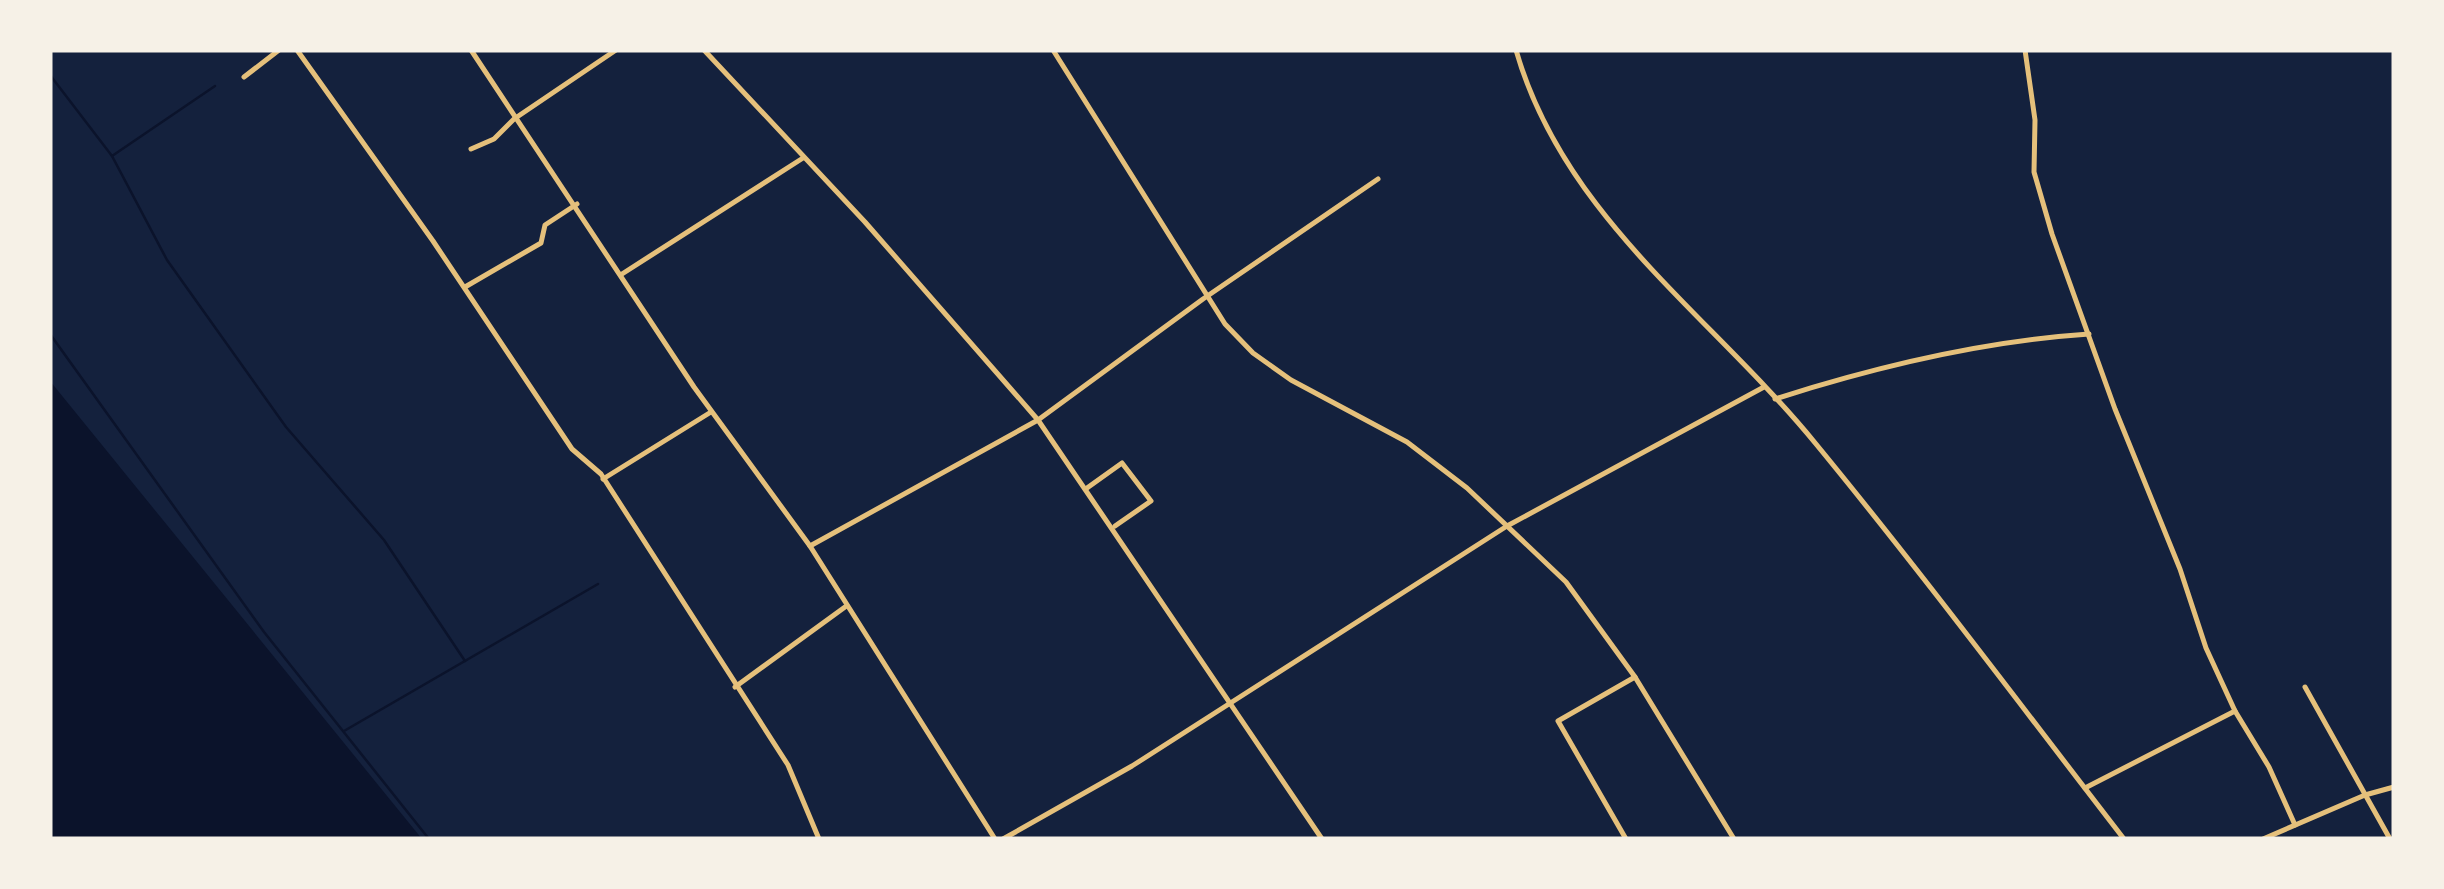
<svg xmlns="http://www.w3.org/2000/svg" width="2444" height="889" viewBox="0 0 2444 889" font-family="'Asap Condensed',sans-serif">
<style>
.water{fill:#0b132b}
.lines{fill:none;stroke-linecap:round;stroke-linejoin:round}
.stream{stroke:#0b132b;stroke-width:2.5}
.minor{stroke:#e5c07b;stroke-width:5}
</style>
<rect width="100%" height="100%" fill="#14213d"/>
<polygon class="water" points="50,381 422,839 50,839"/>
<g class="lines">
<g class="stream">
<polyline points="50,75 112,156 215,86"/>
<polyline points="112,156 167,260 286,427 384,540 465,661"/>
<polyline points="50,334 264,632 429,839"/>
<polyline points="344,731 598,584"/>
</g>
<g class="minor">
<polyline points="297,50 433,241 572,449 601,474 788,765 819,839"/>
<polyline points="471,50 694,387 810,546 995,839"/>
<polyline points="704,50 865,222 1038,420 1322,839"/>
<polyline points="1053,50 1225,324 1253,353 1291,380 1407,442 1467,488 1566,582 1635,677 1734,839"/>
<path d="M1516,50C1564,218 1711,315 1816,444C1922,573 2022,707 2124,839"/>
<polyline points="2025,50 2035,120 2034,172 2052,234 2115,409 2180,569 2206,648 2235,711 2085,788"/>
<polyline points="244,77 279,50"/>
<polyline points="471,149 494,139 514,119 616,50"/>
<polyline points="622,274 803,158"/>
<polyline points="465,287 541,243 545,225 577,204"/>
<path d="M1775,399C1875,367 1984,341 2089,334"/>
<polyline points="603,479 711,412"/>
<polyline points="1087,488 1122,463 1151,501 1115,526"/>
<polyline points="810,546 1038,420 1203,299 1378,179"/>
<polyline points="735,687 845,607"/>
<polyline points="2305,687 2390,839"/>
<polyline points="2235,711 2269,767 2295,825"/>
<polyline points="1003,839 1132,766 1507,526 1764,387"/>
<polyline points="1626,839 1558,721 1635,677"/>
<polyline points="2263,839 2365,795 2394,787"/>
</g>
</g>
<rect width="2444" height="889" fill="none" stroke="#f6f1e7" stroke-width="105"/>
</svg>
